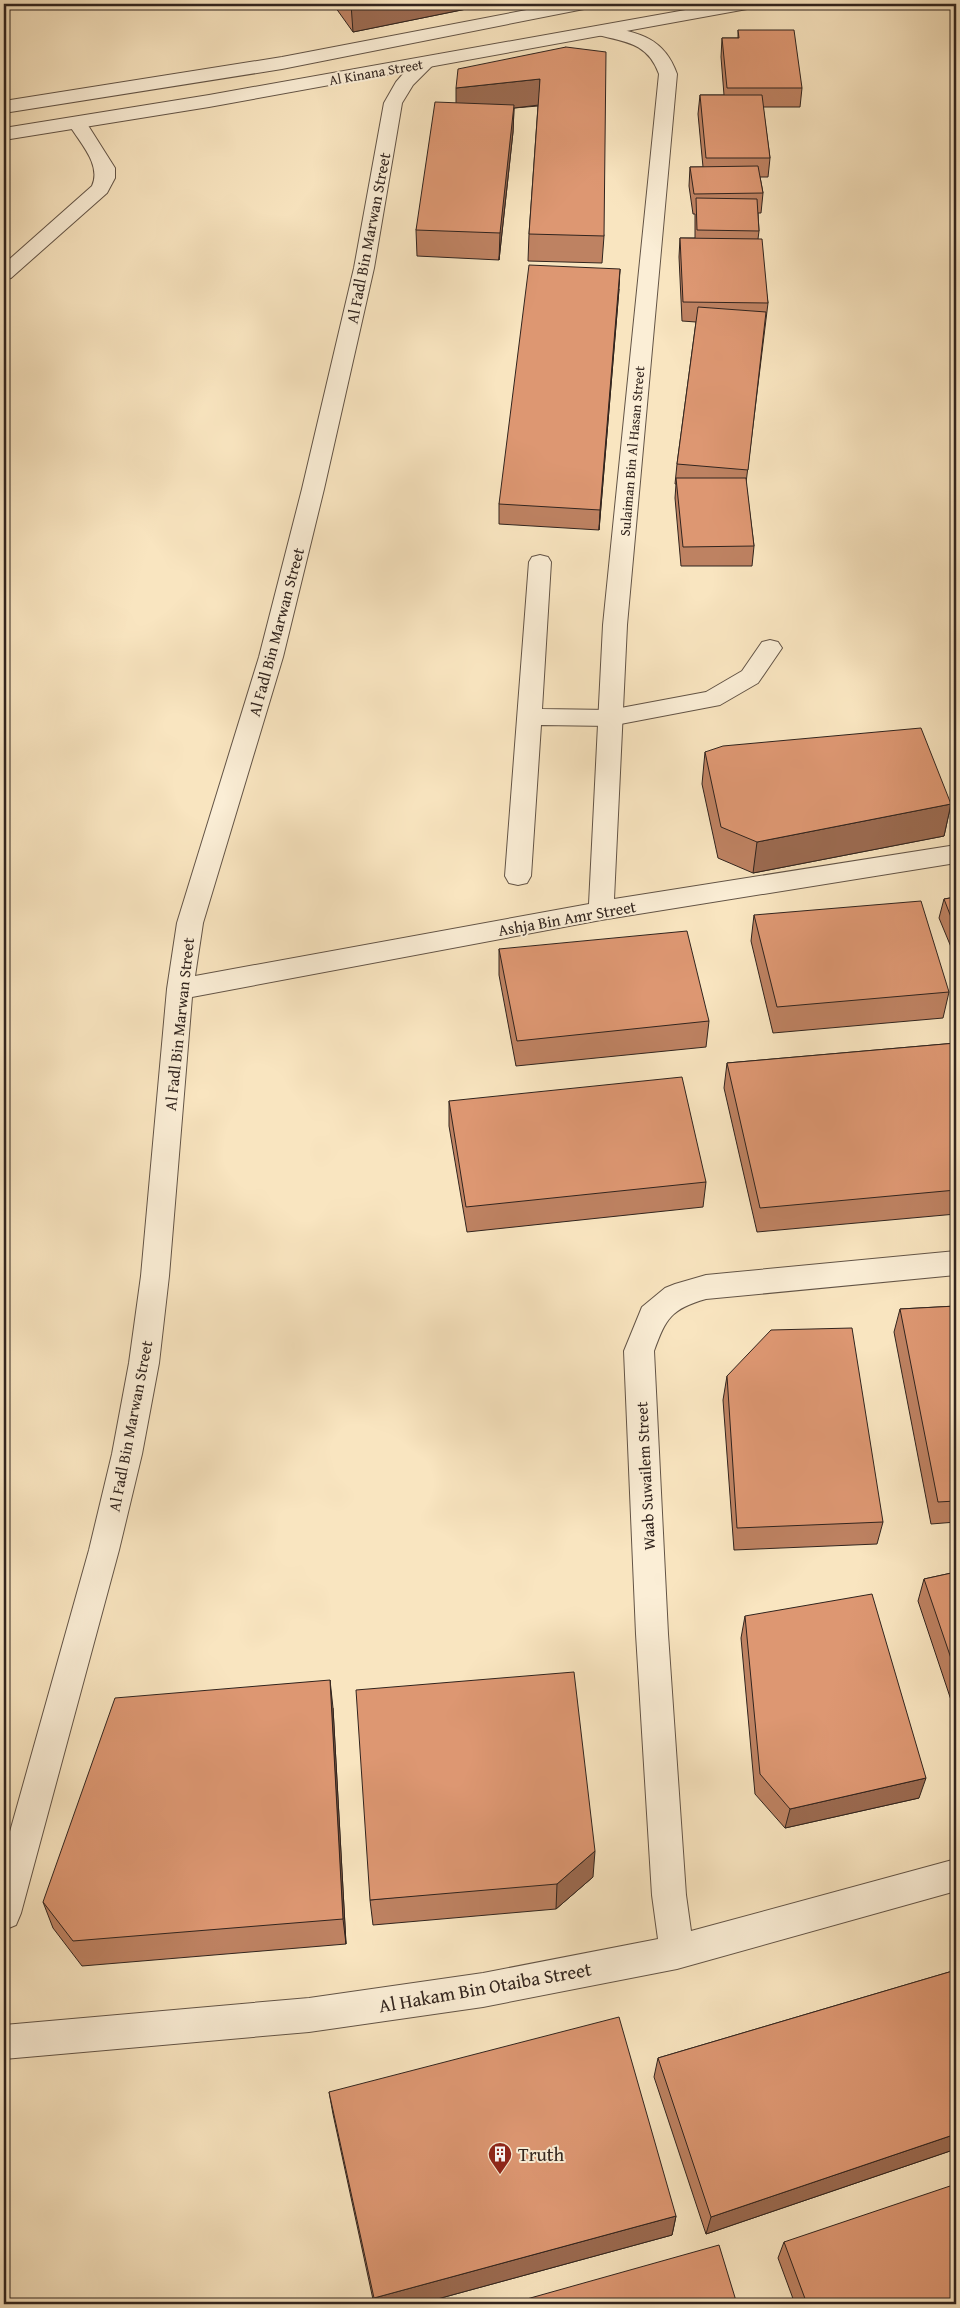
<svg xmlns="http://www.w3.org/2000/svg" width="960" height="2308" viewBox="0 0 960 2308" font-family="'Gentium Book Plus',serif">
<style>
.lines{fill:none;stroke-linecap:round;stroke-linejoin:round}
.service-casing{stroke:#635446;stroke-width:2}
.minor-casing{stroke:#635446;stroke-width:2}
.tertiary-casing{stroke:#635446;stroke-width:2}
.service{fill:#fbeed6;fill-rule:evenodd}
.minor{fill:#fbeed6;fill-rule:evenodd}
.tertiary{fill:#fbeed6;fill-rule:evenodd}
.wall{fill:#be8262;stroke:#31241e}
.shaded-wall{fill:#9b6a50;stroke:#31241e}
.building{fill:#dd9772;stroke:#31241e}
.labels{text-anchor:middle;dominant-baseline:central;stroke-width:4;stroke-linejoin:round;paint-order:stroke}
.far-street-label{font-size:14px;fill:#31241e;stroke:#fbeed6}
.street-label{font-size:16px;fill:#31241e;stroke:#fbeed6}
.near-street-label{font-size:19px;fill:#31241e;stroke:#fbeed6}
.near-poi-label{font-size:19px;fill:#31241e;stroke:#fbeed6;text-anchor:start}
</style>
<rect width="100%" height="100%" fill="#f9e5c0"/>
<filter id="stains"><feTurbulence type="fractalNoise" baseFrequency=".004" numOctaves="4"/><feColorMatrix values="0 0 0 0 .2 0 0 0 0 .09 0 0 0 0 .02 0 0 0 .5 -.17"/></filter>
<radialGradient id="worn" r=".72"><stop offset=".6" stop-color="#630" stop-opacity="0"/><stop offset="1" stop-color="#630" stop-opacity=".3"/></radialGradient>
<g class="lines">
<g class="service-casing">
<g id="service">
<path d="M77,117L84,119L115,168V178L107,193L11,278L4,280V264L92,186C102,164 79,142 68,123L70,119Z"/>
<polygon points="540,555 548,557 551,562 542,709 610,710 706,692 742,671 762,642 770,640 778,642 782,648 758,683 720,705 610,726 541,725 531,876 527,883 518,885 509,883 505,876 529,562 532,557"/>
</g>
</g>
<g class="minor-casing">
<g id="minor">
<path d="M604,26C639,33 664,37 677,74L627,625L614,899L956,845V863L601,920L192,997L169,1276L159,1363L142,1454L119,1550L21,1913L16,1925L4,1930V1853L89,1550L112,1454L129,1363L141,1276L167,989L177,923L259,657L302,489L354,268L384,103L396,82L408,68L418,60H432L434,64L413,85L402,103L374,268L324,489L283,657L203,923L195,976L589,904L603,625L659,74C648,43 626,42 598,35L595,31L598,27Z"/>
<path d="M956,1251V1275L706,1299C671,1309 666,1318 654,1351L668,1634L686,1895L691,1931L956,1859V1891L677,1969L483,2007L309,2032L4,2059V2025L309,1998L483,1973L658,1939L652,1895L636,1634L624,1351L642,1307L665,1288L675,1284L706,1275Z"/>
</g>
</g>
<g class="tertiary-casing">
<g id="tertiary">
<polygon points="558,4 593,4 590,8 584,9 282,69 4,113 4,101 282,57"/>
<polygon points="719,4 756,4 753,8 747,9 209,107 4,140 4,128 209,95"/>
</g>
</g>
<use href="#service" class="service"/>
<use href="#minor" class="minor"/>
<use href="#tertiary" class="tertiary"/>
</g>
<g class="wall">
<polygon points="333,4 491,4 353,32"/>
<polygon points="738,30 802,88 800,107 763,107 770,158 768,177 760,177 763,193 761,213 758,213 759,231 758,239 768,303 746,483 754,546 752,566 681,566 675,498 676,484 675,484 677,464 696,322 682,321 679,257 680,238 695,238 695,214 693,214 689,186 690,167 703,167 698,114 700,95 724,95 721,57 722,38 738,38"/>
<polygon points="566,47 604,236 602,263 528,261 529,234 538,106 514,108 513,132 499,260 417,256 416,230 456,103"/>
<polygon points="619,289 599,530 499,524 499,504"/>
<polygon points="705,752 951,804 944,836 753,873 718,858 702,784"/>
<polygon points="956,897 956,959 939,918 944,899"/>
<polygon points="754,915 949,992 943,1018 773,1033 751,941"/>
<polygon points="499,949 709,1021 706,1047 516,1066 499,975"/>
<polygon points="956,1043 956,1214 757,1232 724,1088 727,1063"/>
<polygon points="449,1101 706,1182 703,1207 467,1232 449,1126"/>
<polygon points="956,1306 956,1522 931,1524 894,1332 900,1309"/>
<polygon points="727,1376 883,1522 877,1544 734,1550 723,1400"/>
<polygon points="956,1572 956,1715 918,1601 924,1579"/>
<polygon points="745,1616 919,1798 785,1828 755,1794 741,1638"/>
<polygon points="333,1708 346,1944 82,1966 53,1928 43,1902"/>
<polygon points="593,1877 556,1909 373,1925 370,1900"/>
<polygon points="956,1970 956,2149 706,2234 654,2077 658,2058"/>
<polygon points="329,2092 676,2216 672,2235 419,2304 374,2304 333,2114"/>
<polygon points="784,2242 956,2304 795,2304 778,2258"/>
</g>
<g class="shaded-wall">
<polygon points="351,4 491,4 353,32"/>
<polygon points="540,79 539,105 514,108 513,132 499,260 500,233 456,115 456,88"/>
<polygon points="620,269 619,289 599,530 600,510"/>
<polygon points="951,804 944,836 753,873 757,842"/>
<polygon points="330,1680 333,1708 346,1944 343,1919"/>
<polygon points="926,1778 919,1798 785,1828 790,1809"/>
<polygon points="595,1851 593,1877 556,1909 557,1884"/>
<polygon points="956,2134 956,2149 706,2234 711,2217"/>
<polygon points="676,2216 672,2235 419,2304 375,2304 374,2298"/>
</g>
<g class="building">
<polygon points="738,30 794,30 802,88 727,88 722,38 739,38"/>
<polygon points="566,47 606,52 604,236 529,234 540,79 456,88 458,69"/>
<polygon points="700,95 762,95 770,158 706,158"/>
<polygon points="435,102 514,105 500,233 416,230"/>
<polygon points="758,166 763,193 694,194 690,167"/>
<polygon points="696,198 757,199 759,231 697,230"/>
<polygon points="680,238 762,239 768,303 683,302"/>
<polygon points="529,265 620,269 600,510 499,504"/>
<polygon points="698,307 766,312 748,470 677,464"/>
<polygon points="676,478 746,478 754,546 683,547"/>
<polygon points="921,728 951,804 757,842 721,827 705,752 723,746"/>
<polygon points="956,897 956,930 944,899"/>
<polygon points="921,901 949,992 777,1007 754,915"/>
<polygon points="687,931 709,1021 517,1041 499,949"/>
<polygon points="956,1043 956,1190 760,1208 727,1063"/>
<polygon points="682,1077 706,1182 466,1207 449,1101"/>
<polygon points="956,1306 956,1501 938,1502 900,1309"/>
<polygon points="852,1328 883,1522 737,1528 727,1376 771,1330"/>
<polygon points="956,1572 956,1673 924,1579"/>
<polygon points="872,1594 926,1778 790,1809 760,1774 745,1616"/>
<polygon points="574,1672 595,1851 557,1884 370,1900 356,1690"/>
<polygon points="330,1680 343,1919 73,1941 43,1902 115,1698"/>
<polygon points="956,1970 956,2134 711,2217 658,2058"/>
<polygon points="619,2017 676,2216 374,2298 329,2092"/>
<polygon points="956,2184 956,2304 807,2304 784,2242"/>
<polygon points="719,2245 737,2304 509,2304"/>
</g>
<defs>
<g id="building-pin" transform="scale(1.25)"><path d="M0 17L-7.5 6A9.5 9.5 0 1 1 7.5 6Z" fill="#8f2418" stroke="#fbeed6"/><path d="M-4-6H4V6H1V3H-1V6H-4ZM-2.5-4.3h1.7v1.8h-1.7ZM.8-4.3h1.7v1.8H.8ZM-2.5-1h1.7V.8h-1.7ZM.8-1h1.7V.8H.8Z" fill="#fff"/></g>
</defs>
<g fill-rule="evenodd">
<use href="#building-pin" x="500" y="2154"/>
</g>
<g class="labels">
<g class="far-street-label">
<text transform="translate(376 72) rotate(-10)">Al Kinana Street</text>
<text transform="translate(632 451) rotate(-85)">Sulaiman Bin Al Hasan Street</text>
</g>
<g class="street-label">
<text transform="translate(368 238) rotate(-79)">Al Fadl Bin Marwan Street</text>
<text transform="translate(276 632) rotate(-75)">Al Fadl Bin Marwan Street</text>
<text transform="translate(567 918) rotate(-10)">Ashja Bin Amr Street</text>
<text transform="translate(179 1024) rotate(-84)">Al Fadl Bin Marwan Street</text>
<text transform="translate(130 1426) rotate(-79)">Al Fadl Bin Marwan Street</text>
<text transform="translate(645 1476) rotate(-93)">Waab Suwailem Street</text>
</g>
<g class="near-street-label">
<text transform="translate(485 1987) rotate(-10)">Al Hakam Bin Otaiba Street</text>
</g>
<g class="near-poi-label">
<text x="518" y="2154">Truth</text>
</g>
</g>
<rect width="960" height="2308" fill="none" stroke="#f9e5c0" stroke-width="20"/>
<rect x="5" y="5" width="950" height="2298" fill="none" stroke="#31241e" stroke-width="2.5"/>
<rect x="10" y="10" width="940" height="2288" fill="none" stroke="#31241e"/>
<rect width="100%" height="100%" filter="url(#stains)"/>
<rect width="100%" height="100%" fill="url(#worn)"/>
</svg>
